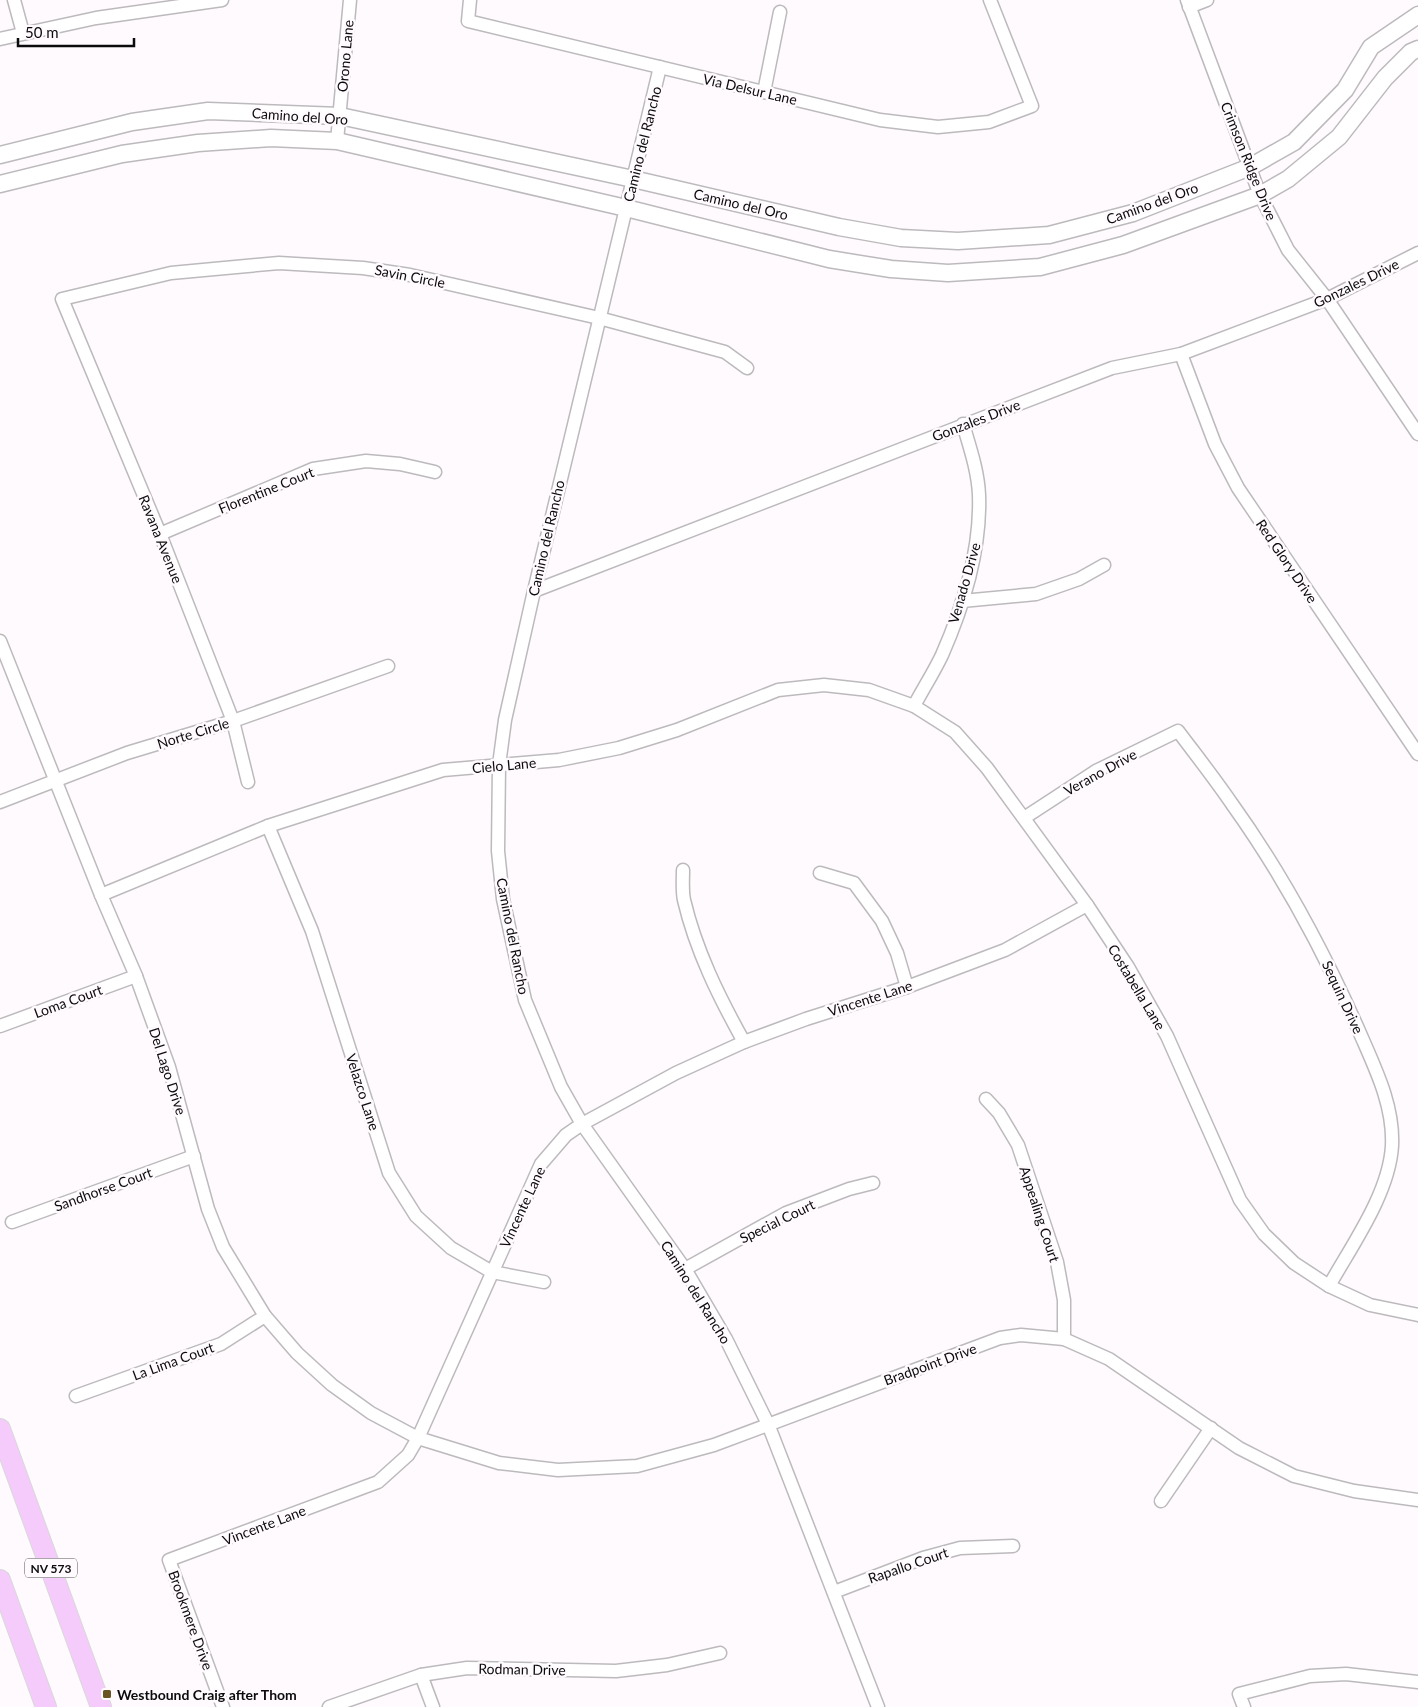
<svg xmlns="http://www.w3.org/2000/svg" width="1418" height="1707" viewBox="0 0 1418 1707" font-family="Lato,sans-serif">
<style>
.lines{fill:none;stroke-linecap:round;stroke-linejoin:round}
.minor-casing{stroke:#bdbabd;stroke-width:15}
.tertiary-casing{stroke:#bdbabd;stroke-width:19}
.primary-casing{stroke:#d8d8d8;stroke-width:22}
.minor{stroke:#fff;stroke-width:12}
.tertiary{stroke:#fff;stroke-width:16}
.primary{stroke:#f5cbfc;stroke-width:20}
.poi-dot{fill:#695524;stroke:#fefafe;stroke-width:2}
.labels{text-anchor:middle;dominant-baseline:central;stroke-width:5;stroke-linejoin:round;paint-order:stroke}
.shield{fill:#fefafe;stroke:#555355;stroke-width:1}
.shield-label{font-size:12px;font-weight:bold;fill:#0c0b0c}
.street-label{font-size:14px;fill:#0c0b0c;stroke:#fefafe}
.poi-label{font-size:14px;font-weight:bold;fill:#0c0b0c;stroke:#fefafe;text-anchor:start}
</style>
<rect width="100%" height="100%" fill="#fefafe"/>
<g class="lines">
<g class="minor-casing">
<g id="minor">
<polyline points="14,0 23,33"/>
<polyline points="470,0 468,21 880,120 938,127 989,122 1032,106 990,0"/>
<polyline points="1187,0 1260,195 1288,250 1327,299 1418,434"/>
<polyline points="1189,7 1207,0"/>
<polyline points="0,39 96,18 222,0"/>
<polyline points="660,67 534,591 505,720 499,765 498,851 503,899 525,1000 561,1087 582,1124 685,1269 726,1339 768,1424 878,1707"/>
<polyline points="764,92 780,12"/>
<polyline points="337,141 350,0"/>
<polyline points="1181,354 1215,444 1238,488 1418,754"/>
<polyline points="160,534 313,469 366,461 400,464 435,472"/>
<polyline points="534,591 1112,368 1181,354 1327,299 1418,253"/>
<polyline points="962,601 1036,594 1079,579 1104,565"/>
<polyline points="0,641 101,895 136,976 169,1067 208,1209 223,1247 265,1316 297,1353 332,1385 371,1413 418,1438 499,1463 558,1470 637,1466 714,1445 1000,1338 1021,1335 1064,1339 1109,1359 1239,1448 1294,1476 1354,1491 1418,1500"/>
<path d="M914,706C923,689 934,672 942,655C964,605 981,550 979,495C978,471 970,448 963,424"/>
<polyline points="248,782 233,721 160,534 62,299 171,273 279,263 363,268 410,275 599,318 725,352 747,368"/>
<polyline points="0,802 127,753 233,721 388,666"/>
<path d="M1024,818L1096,771L1178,731C1196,755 1215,779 1232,804C1283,875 1324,952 1359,1031C1375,1068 1394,1105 1392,1146C1389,1194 1352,1245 1329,1286"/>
<polyline points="268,826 312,931 389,1173 416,1216 451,1248 492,1272 544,1282"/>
<path d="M683,870C683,879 682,891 684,900C696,951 719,997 744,1042"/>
<polyline points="820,873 854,883 882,921 897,953 907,987"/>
<polyline points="101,895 268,826 443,770 559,760 619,748 677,730 778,690 824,685 869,690 914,706 955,732 987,768 1087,905 1128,967 1167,1036 1240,1200 1264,1234 1294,1263 1329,1286 1370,1305 1418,1315"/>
<polyline points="0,1026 136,976"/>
<polyline points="986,1099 999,1113 1018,1145 1057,1262 1064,1300 1064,1339"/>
<polyline points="12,1222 194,1156"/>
<polyline points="685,1269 786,1213 849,1189 873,1183"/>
<polyline points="76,1396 221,1344 265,1316"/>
<polyline points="1161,1501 1211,1428"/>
<polyline points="834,1592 923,1558 960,1548 1013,1546"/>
<polyline points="421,1675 433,1707"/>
<polyline points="223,1707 169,1560 378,1482 408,1455 418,1438 541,1164 566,1135 582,1124 676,1073 744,1042 806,1019 907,987 1005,950 1087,905"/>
<polyline points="329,1707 421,1675 467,1668 616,1671 667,1665 720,1653"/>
<polyline points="1244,1707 1239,1694 1310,1676 1346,1674 1418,1682"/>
</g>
</g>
<g class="tertiary-casing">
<g id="tertiary">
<polyline points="0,155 132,122 208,111 340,116 633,179 839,227 901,238 958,241 1049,235 1133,213 1250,167 1294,142 1345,90 1371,47 1418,15"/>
<polyline points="0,184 122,154 198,143 271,138 337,141 626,208 829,259 891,269 948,273 1040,267 1123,245 1260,195 1288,179 1339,137 1385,78 1411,52 1418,49"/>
</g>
</g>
<g class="primary-casing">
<g id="primary">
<polyline points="0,1429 101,1707"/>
<polyline points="0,1580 46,1707"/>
</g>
</g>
<use href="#minor" class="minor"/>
<use href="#tertiary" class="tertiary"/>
<use href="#primary" class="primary"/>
</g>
<rect class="poi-dot" x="102" y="1689" width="10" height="10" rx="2.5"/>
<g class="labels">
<rect class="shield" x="25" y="1558.5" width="52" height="19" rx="4"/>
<g class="shield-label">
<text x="51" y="1568">NV 573</text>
</g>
<g class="street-label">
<text transform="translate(345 56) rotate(-85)">Orono Lane</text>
<text transform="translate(750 89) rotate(13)">Via Delsur Lane</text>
<text transform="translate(300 116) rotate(4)">Camino del Oro</text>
<text transform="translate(642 144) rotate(-76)">Camino del Rancho</text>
<text transform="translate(1249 161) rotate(68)">Crimson Ridge Drive</text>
<text transform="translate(1152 203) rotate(-20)">Camino del Oro</text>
<text transform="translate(741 204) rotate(13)">Camino del Oro</text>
<text transform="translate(410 276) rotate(11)">Savin Circle</text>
<text transform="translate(1356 283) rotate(-26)">Gonzales Drive</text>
<text transform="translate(976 420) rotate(-21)">Gonzales Drive</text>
<text transform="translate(266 490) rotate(-22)">Florentine Court</text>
<text transform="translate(546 538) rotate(-77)">Camino del Rancho</text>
<text transform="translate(161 539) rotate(68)">Ravana Avenue</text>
<text transform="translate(1287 561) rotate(56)">Red Glory Drive</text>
<text transform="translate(964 583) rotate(-74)">Venado Drive</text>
<text transform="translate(193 733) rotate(-17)">Norte Circle</text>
<text transform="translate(504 765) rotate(-5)">Cielo Lane</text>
<text transform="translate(1100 772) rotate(-29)">Verano Drive</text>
<text transform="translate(513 936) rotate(79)">Camino del Rancho</text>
<text transform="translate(1137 987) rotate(59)">Costabella Lane</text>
<text transform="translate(1343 997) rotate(65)">Sequin Drive</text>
<text transform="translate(870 998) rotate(-18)">Vincente Lane</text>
<text transform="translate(68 1001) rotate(-20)">Loma Court</text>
<text transform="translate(168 1071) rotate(72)">Del Lago Drive</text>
<text transform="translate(363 1092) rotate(72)">Velazco Lane</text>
<text transform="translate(103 1189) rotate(-20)">Sandhorse Court</text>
<text transform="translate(522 1207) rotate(-65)">Vincente Lane</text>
<text transform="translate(1040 1214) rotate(72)">Appealing Court</text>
<text transform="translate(777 1221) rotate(-26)">Special Court</text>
<text transform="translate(696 1292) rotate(58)">Camino del Rancho</text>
<text transform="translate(173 1361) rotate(-20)">La Lima Court</text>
<text transform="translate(930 1364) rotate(-20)">Bradpoint Drive</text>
<text transform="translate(264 1525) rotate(-21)">Vincente Lane</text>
<text transform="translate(908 1565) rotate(-19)">Rapallo Court</text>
<text transform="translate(191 1620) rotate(70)">Brookmere Drive</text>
<text transform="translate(522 1669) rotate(1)">Rodman Drive</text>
</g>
<g class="poi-label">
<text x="117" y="1694">Westbound Craig after Thom</text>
</g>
</g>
<path d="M18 38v8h116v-8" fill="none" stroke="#0c0b0c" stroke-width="2.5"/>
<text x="25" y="38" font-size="15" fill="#0c0b0c" stroke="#fefafe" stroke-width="4" paint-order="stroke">50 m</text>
</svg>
